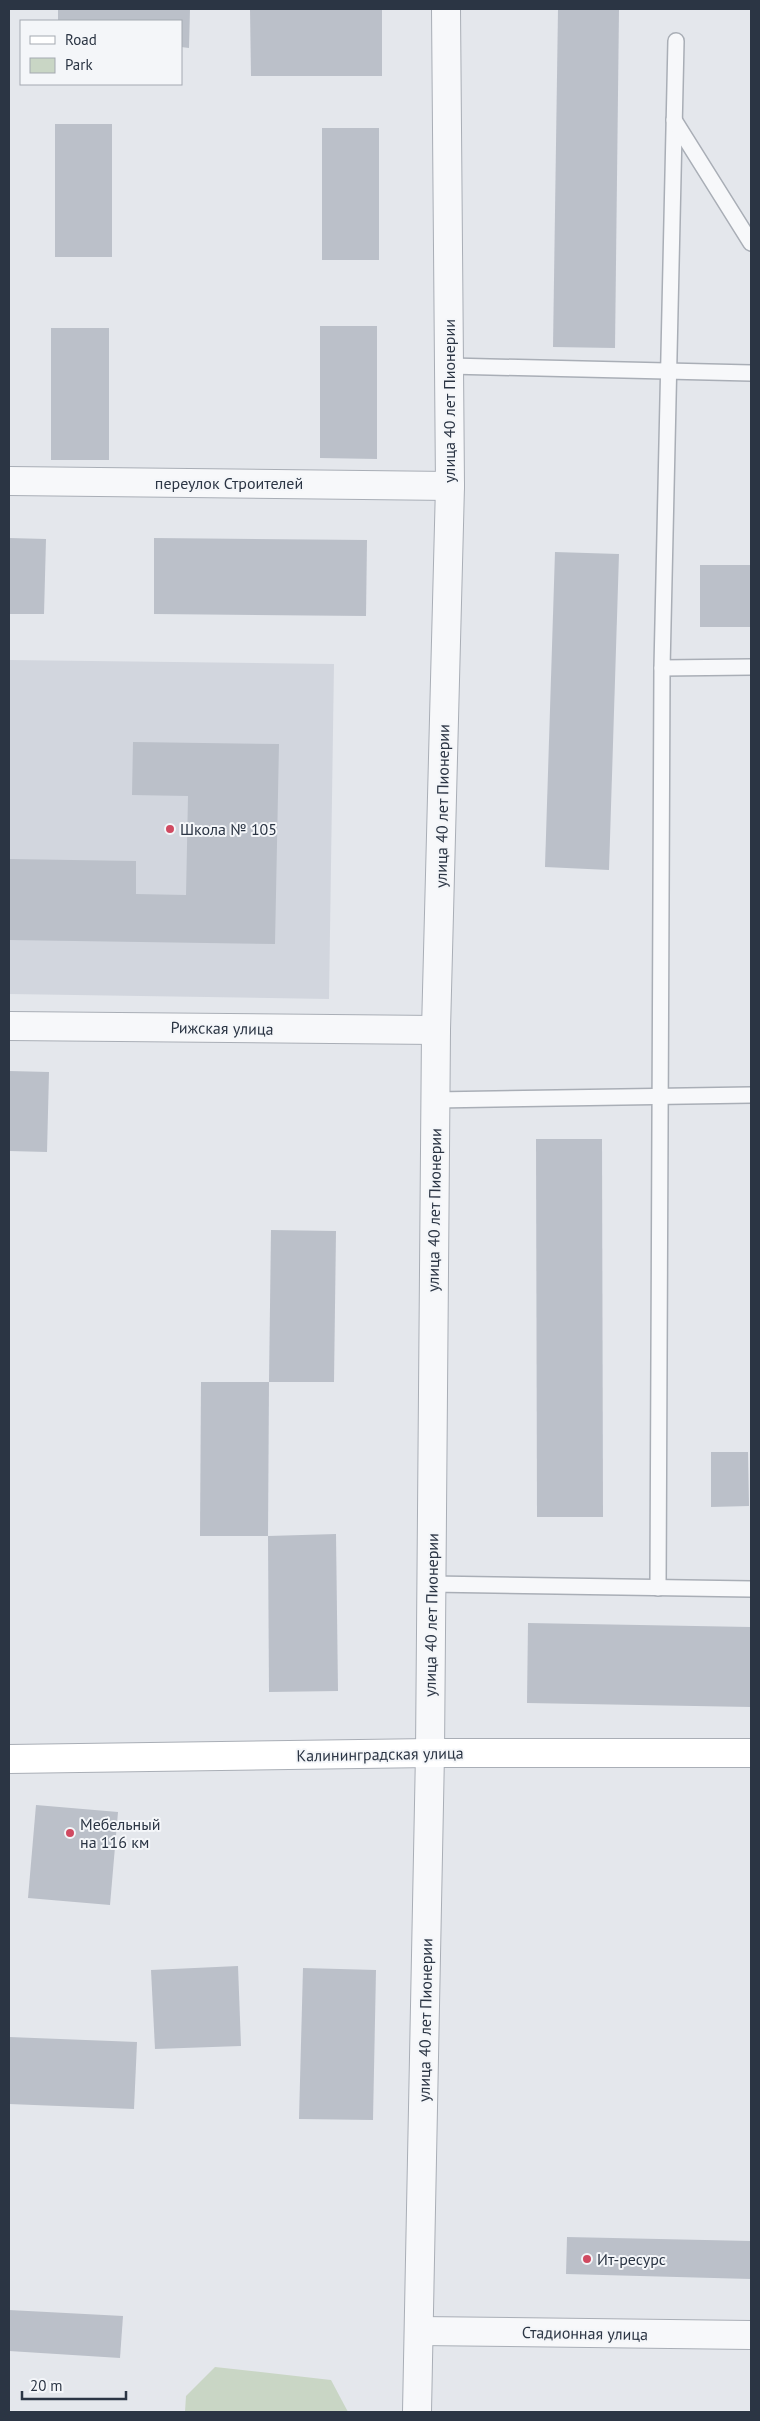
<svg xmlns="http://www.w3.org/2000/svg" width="760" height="2421" viewBox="0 0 760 2421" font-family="'PT Sans',sans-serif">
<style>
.built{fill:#d2d6de}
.green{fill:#c9d6c5}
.building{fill:#bbc0c9}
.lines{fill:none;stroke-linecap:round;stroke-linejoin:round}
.lane-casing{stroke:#a9aeb6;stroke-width:18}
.street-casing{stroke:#a9aeb6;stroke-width:30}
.secondary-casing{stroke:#a9aeb6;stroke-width:30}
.lane{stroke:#f7f8fa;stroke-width:15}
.street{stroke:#f7f8fa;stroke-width:28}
.secondary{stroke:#fff;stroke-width:28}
.poi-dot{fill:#d04a61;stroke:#f4f6f9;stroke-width:2}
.labels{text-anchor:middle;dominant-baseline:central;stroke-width:4;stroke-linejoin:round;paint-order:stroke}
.street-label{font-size:16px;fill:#2b3544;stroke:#f4f6f9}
.poi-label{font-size:16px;fill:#2b3544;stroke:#f4f6f9;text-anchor:start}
</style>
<rect width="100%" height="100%" fill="#e4e7ec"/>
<polygon class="built" points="9,660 334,664 329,999 9,994"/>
<polygon class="green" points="215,2367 331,2380 348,2412 185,2412 186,2396"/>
<g class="building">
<polygon points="58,9 190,9 189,48 181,47 181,21 58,21"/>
<polygon points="250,9 382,9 382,76 251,76"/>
<polygon points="558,9 619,9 615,348 553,347"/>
<rect x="55" y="124" width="57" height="133"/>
<rect x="322" y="128" width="57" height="132"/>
<polygon points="320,326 377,326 377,459 320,458"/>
<rect x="51" y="328" width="58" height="132"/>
<polygon points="9,538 46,539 44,614 9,614"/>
<polygon points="154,538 367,540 366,616 154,614"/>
<polygon points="555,552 619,554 609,870 545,867"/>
<rect x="700" y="565" width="51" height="62"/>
<polygon points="133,742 279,744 275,944 9,940 9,859 136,861 136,894 186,895 188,796 132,795"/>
<polygon points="9,1071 49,1072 47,1152 9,1151"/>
<polygon points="536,1139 602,1139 603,1517 537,1517"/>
<polygon points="271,1230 336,1231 334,1382 269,1382"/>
<polygon points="201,1382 269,1382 268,1536 200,1536"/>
<polygon points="711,1452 748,1452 749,1506 711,1507"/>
<polygon points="336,1534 338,1691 269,1692 268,1536"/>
<polygon points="528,1623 751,1627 751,1707 527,1703"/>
<polygon points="36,1805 118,1812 110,1905 28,1898"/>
<polygon points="238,1966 241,2046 155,2049 151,1970"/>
<polygon points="303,1968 376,1970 373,2120 299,2119"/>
<polygon points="9,2037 137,2042 134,2109 9,2104"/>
<polygon points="567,2237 751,2241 751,2279 566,2274"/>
<polygon points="9,2310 123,2316 120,2358 9,2351"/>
</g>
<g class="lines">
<g class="lane-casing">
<g id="lane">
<polyline points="676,41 662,668 751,667"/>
<polyline points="674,120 751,243"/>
<polyline points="450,366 751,373"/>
<polyline points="435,1100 751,1095"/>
<polyline points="431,1584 751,1589"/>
<polyline points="658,1588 662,668"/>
</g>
</g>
<g class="street-casing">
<g id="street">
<polyline points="9,481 450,486"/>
<polyline points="9,1026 436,1030"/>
<polyline points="419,2331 751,2335"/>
<polyline points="417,2412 430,1753 436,1030 450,486 446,9"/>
</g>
</g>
<g class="secondary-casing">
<polyline id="secondary" points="9,1759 430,1753 751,1753"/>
</g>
<use href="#lane" class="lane"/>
<use href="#street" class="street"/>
<use href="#secondary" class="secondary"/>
</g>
<g class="poi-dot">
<circle cx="170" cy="829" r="5"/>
<circle cx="70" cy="1833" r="5"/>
<circle cx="587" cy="2259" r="5"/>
</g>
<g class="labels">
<g class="street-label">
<text transform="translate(449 401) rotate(-90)">улица 40 лет Пионерии</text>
<text x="229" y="483">переулок Строителей</text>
<text transform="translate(442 806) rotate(-89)">улица 40 лет Пионерии</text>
<text transform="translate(222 1028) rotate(1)">Рижская улица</text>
<text transform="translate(434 1210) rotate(-89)">улица 40 лет Пионерии</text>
<text transform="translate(431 1615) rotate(-89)">улица 40 лет Пионерии</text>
<text transform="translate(380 1754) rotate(-1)">Калининградская улица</text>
<text transform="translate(425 2020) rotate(-89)">улица 40 лет Пионерии</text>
<text transform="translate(585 2333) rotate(1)">Стадионная улица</text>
</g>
<g class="poi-label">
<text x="180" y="829">Школа № 105</text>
<text x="80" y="1824">Мебельный<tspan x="80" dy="18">на 116 км</tspan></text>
<text x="597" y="2259">Ит-ресурс</text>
</g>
</g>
<rect width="760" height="2421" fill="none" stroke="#2b3544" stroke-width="20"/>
<rect x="20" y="20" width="162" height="65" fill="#f4f6f9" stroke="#a4a9b1"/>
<rect x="30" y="36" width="25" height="8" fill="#ffffff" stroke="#a4a9b1"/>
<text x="65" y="45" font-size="15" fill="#2b3544">Road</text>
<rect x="30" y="58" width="25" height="15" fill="#c9d6c5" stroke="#a4a9b1"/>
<text x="65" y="70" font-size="15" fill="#2b3544">Park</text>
<path d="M22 2391v8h104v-8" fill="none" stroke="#2b3544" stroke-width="2.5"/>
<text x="30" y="2391" font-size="15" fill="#2b3544" stroke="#f4f6f9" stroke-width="4" paint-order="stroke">20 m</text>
</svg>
